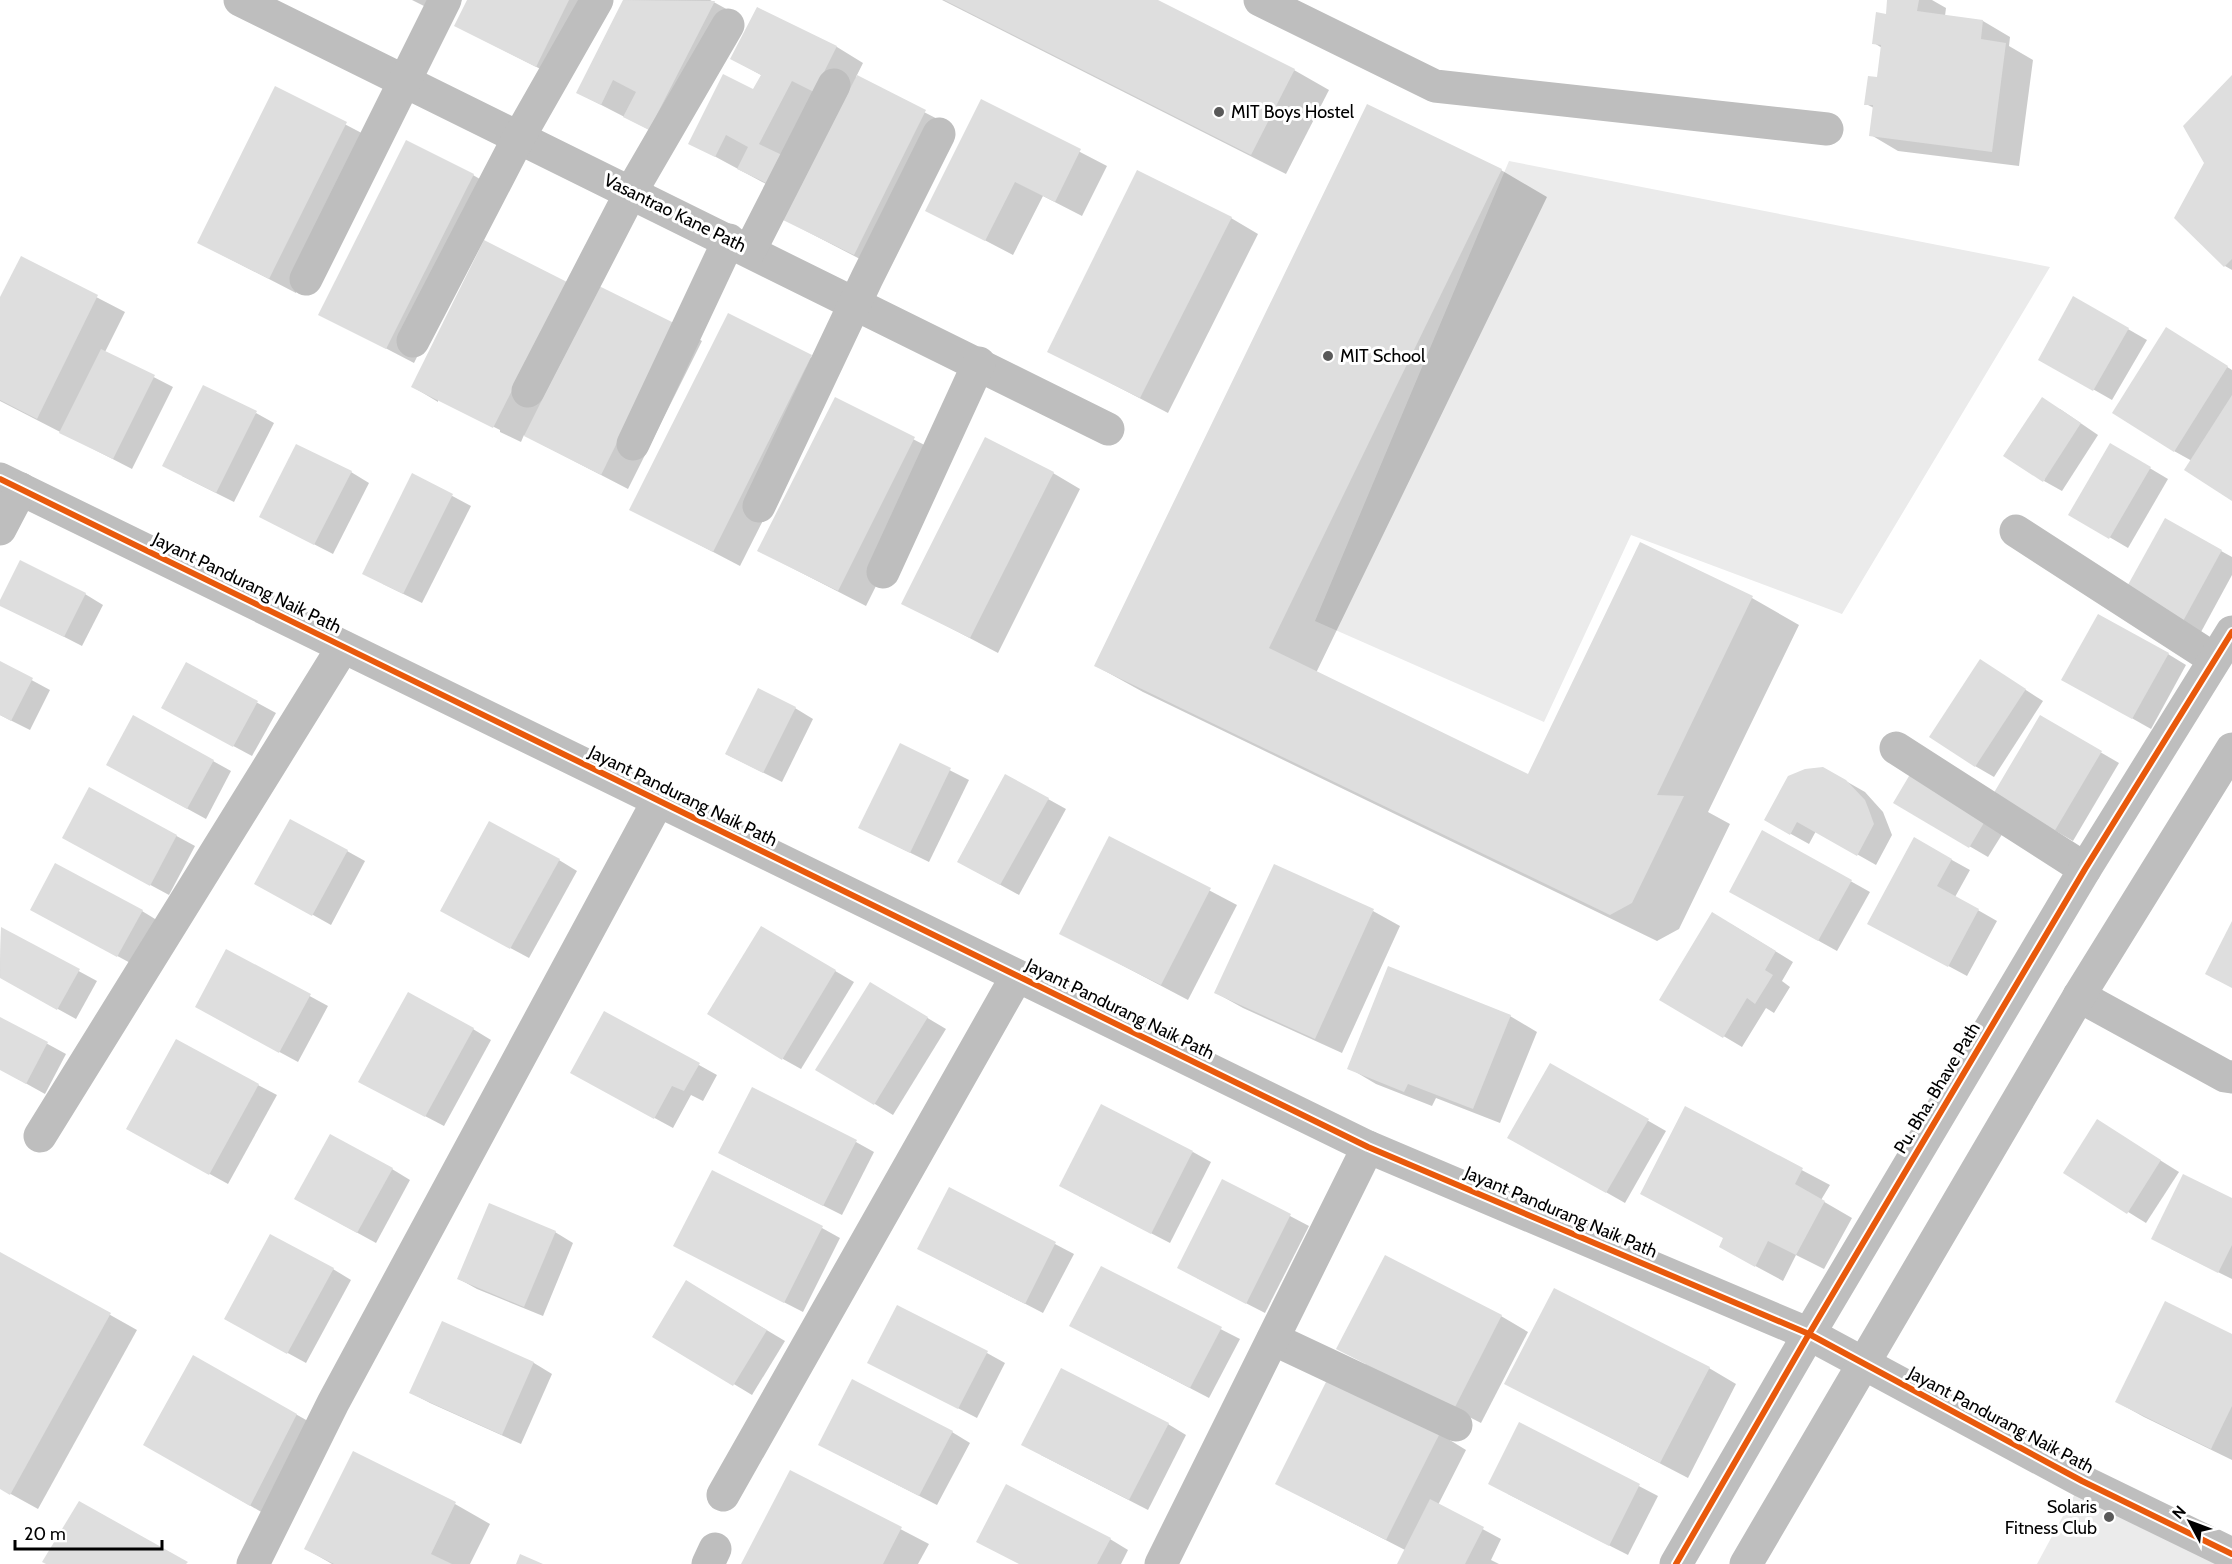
<svg xmlns="http://www.w3.org/2000/svg" width="2232" height="1564" viewBox="0 0 2232 1564" font-family="Cabin,sans-serif">
<style>
.garden{fill:#ebebeb}
.shadow{fill:#0003}
.building{fill:#dedede}
.lines{fill:none;stroke-linecap:round;stroke-linejoin:round}
.minor{stroke:#bebebe;stroke-width:33}
.cycleway-casing{stroke:#fff;stroke-width:10}
.cycleway{stroke:#e8590c;stroke-width:6}
.poi-dot{fill:#595959;stroke:#fff;stroke-width:2}
.labels{text-anchor:middle;dominant-baseline:central;stroke-width:6;stroke-linejoin:round;paint-order:stroke}
.poi-label{font-size:18px;fill:#000;stroke:#fff;text-anchor:start}
.street-label{font-size:18px;fill:#000;stroke:#fff}
</style>
<rect width="100%" height="100%" fill="#fff"/>
<g class="garden">
<polygon points="1509,161 2050,267 1842,614 1631,535 1544,722 1315,621"/>
<polygon points="2082,1481 2232,1564 2037,1564"/>
</g>
<g class="shadow">
<polygon points="412,0 462,0 452,20"/>
<polygon points="469,0 604,0 564,81 456,26"/>
<polygon points="624,0 710,0 741,17 677,144 578,93"/>
<polygon points="942,0 1155,0 1294,70 1329,90 1286,174"/>
<polygon points="1889,0 1932,0 1946,8 1945,16 1983,21 2010,37 2009,46 2033,60 2019,166 1898,151 1871,135 1874,108 1866,104 1879,79 1882,48 1874,43 1887,15"/>
<polygon points="757,9 837,47 863,63 856,77 953,127 881,270 785,220 766,184 690,143 754,91 763,76 732,59"/>
<polygon points="2232,77 2232,270 2225,266 2206,163"/>
<polygon points="276,88 373,139 296,293 199,243"/>
<polygon points="982,101 1107,166 1082,216 1043,196 1013,255 927,210"/>
<polygon points="1501,170 1547,197 1316,673 1529,776 1641,544 1752,598 1799,625 1708,812 1730,824 1679,929 1657,941 1143,692 1096,666"/>
<polygon points="473,175 500,191 414,363 320,314"/>
<polygon points="1231,218 1258,234 1168,413 1049,351"/>
<polygon points="21,258 125,312 105,352 173,387 132,469 0,401 0,300"/>
<polygon points="566,283 675,325 702,341 628,489 524,435 521,442 500,432 500,430 438,399 438,402 413,387"/>
<polygon points="2074,298 2147,340 2112,400 2040,359"/>
<polygon points="729,315 838,372 740,566 631,509"/>
<polygon points="2185,340 2232,370 2232,499 2192,461 2174,451"/>
<polygon points="835,399 942,454 866,606 759,551"/>
<polygon points="2060,409 2098,435 2062,491 2044,481"/>
<polygon points="256,413 274,423 234,502 182,476"/>
<polygon points="2111,445 2168,479 2128,548 2070,514"/>
<polygon points="351,472 369,483 333,554 261,517"/>
<polygon points="1053,473 1080,489 998,653 903,603"/>
<polygon points="413,475 471,506 422,603 383,584"/>
<polygon points="2165,520 2232,557 2232,575 2201,632 2144,602"/>
<polygon points="85,594 103,605 82,646 0,604"/>
<polygon points="2168,654 2186,665 2151,729 2082,690"/>
<polygon points="1981,661 2043,701 1994,777 1975,766"/>
<polygon points="0,663 50,690 30,730 0,715"/>
<polygon points="187,664 276,713 252,756 181,718"/>
<polygon points="795,708 813,719 782,782 726,754"/>
<polygon points="2040,717 2119,763 2073,841 1994,795"/>
<polygon points="900,745 969,780 929,862 860,828"/>
<polygon points="213,761 231,771 206,819 126,775"/>
<polygon points="1823,768 1865,792 1883,812 1892,835 1876,865 1816,831 1809,844 1766,820"/>
<polygon points="90,789 195,846 169,895 82,848"/>
<polygon points="1048,799 1066,809 1019,895 977,872"/>
<polygon points="1895,803 2006,828 1988,857"/>
<polygon points="1763,832 1870,892 1837,951 1749,902"/>
<polygon points="1110,838 1237,905 1188,1000 1061,933"/>
<polygon points="1914,839 1970,870 1955,897 1997,921 1967,976 1887,933"/>
<polygon points="347,851 365,861 331,925 256,883"/>
<polygon points="559,860 577,871 529,958 460,921"/>
<polygon points="142,911 160,922 136,966 50,920"/>
<polygon points="1373,911 1400,926 1342,1053 1243,1008 1216,993"/>
<polygon points="1731,924 1793,962 1782,981 1790,987 1774,1013 1766,1008 1742,1047 1661,999"/>
<polygon points="762,928 854,982 801,1069 783,1059"/>
<polygon points="1,929 97,981 76,1019 0,977"/>
<polygon points="227,951 328,1006 298,1062 215,1017"/>
<polygon points="889,995 946,1029 893,1115 817,1069"/>
<polygon points="1510,1016 1537,1032 1500,1123 1436,1098 1432,1106 1376,1084 1349,1068"/>
<polygon points="0,1018 66,1054 45,1094 0,1069"/>
<polygon points="473,1029 491,1040 444,1126 379,1092"/>
<polygon points="699,1065 717,1075 703,1101 691,1095 673,1128 590,1083"/>
<polygon points="1551,1065 1666,1131 1625,1203 1509,1137"/>
<polygon points="258,1085 277,1095 228,1184 146,1139"/>
<polygon points="1686,1109 1830,1185 1821,1200 1852,1218 1824,1269 1796,1255 1783,1281 1748,1262 1725,1238"/>
<polygon points="2115,1132 2179,1172 2146,1223 2065,1173"/>
<polygon points="856,1142 874,1152 842,1215 738,1163"/>
<polygon points="1193,1152 1211,1162 1170,1243 1079,1196"/>
<polygon points="392,1169 410,1180 376,1243 314,1209"/>
<polygon points="1223,1181 1309,1226 1265,1313 1197,1278"/>
<polygon points="950,1189 1074,1254 1043,1313 938,1259"/>
<polygon points="2232,1200 2232,1279 2171,1249"/>
<polygon points="822,1228 840,1238 803,1312 694,1256"/>
<polygon points="555,1232 573,1243 543,1316 477,1289 459,1279"/>
<polygon points="0,1253 137,1330 38,1509 0,1488"/>
<polygon points="1101,1268 1240,1339 1209,1398 1090,1336"/>
<polygon points="333,1269 351,1280 306,1363 244,1329"/>
<polygon points="704,1293 785,1341 752,1395 654,1336"/>
<polygon points="1501,1316 1528,1332 1481,1423 1365,1364"/>
<polygon points="443,1323 534,1363 552,1374 521,1444 430,1403 411,1393"/>
<polygon points="2232,1335 2232,1460 2144,1417 2117,1402"/>
<polygon points="987,1353 1005,1363 977,1418 888,1372"/>
<polygon points="194,1357 324,1430 277,1521 145,1445"/>
<polygon points="1709,1368 1736,1384 1688,1478 1506,1383"/>
<polygon points="1168,1424 1186,1435 1148,1510 1041,1455"/>
<polygon points="1520,1424 1658,1496 1628,1555 1508,1494"/>
<polygon points="952,1432 970,1443 937,1505 839,1455"/>
<polygon points="1440,1434 1466,1450 1438,1505 1501,1539 1491,1560 1499,1564 1398,1564 1405,1550 1304,1498"/>
<polygon points="353,1453 455,1504 490,1524 470,1564 332,1564 306,1549"/>
<polygon points="791,1472 929,1544 918,1564 743,1564"/>
<polygon points="1110,1539 1128,1550 1121,1564 1020,1564"/>
</g>
<g class="building">
<polygon points="467,0 569,0 536,67 454,26"/>
<polygon points="623,0 715,1 649,130 623,117 636,92 613,80 601,105 576,93"/>
<polygon points="944,0 1158,0 1295,69 1251,155"/>
<polygon points="1887,0 1919,0 1917,11 1983,20 1981,39 2006,43 1992,152 1869,136 1873,105 1864,105 1868,76 1877,77 1881,45 1872,44 1876,12 1886,14"/>
<polygon points="757,7 837,46 814,92 792,81 759,144 782,155 768,184 737,169 748,147 726,135 715,157 688,144 723,74 753,89 761,75 730,59"/>
<polygon points="857,75 926,110 854,255 783,220"/>
<polygon points="2232,75 2232,259 2224,267 2174,218 2204,163 2183,126"/>
<polygon points="275,86 347,122 269,279 197,243"/>
<polygon points="981,99 1081,149 1055,202 1015,182 985,241 925,211"/>
<polygon points="1367,104 1502,169 1269,648 1528,774 1640,542 1753,596 1657,795 1684,796 1632,903 1610,915 1094,666"/>
<polygon points="406,140 474,174 386,349 318,315"/>
<polygon points="1137,170 1232,217 1140,398 1047,352"/>
<polygon points="484,240 567,282 493,428 411,387"/>
<polygon points="21,256 98,295 37,419 0,400 0,297"/>
<polygon points="599,286 676,324 601,475 524,436"/>
<polygon points="2073,296 2129,328 2093,391 2038,360"/>
<polygon points="728,313 812,355 713,552 629,510"/>
<polygon points="2166,327 2228,366 2174,452 2112,413"/>
<polygon points="101,349 155,375 113,459 59,433"/>
<polygon points="203,385 257,411 216,493 162,466"/>
<polygon points="2232,395 2232,501 2184,470"/>
<polygon points="835,397 915,437 838,591 757,551"/>
<polygon points="2042,397 2081,423 2043,482 2003,456"/>
<polygon points="985,437 1054,472 970,638 901,604"/>
<polygon points="2110,443 2151,467 2109,539 2068,515"/>
<polygon points="296,444 352,471 314,545 259,517"/>
<polygon points="412,473 453,494 403,594 362,574"/>
<polygon points="2165,518 2222,550 2182,623 2124,592"/>
<polygon points="20,560 86,593 64,637 0,606 0,600"/>
<polygon points="2098,614 2169,653 2132,719 2061,680"/>
<polygon points="1980,659 2026,689 1975,767 1929,737"/>
<polygon points="0,661 33,678 11,721 0,715"/>
<polygon points="186,662 258,701 233,747 161,708"/>
<polygon points="758,688 796,707 763,773 725,754"/>
<polygon points="133,715 214,760 187,809 106,765"/>
<polygon points="2040,715 2102,751 2054,832 1992,796"/>
<polygon points="900,743 951,768 910,853 858,828"/>
<polygon points="1823,767 1846,780 1865,800 1869,810 1874,824 1857,856 1797,822 1790,835 1764,820 1788,776 1805,769"/>
<polygon points="1912,771 1988,816 1969,848 1893,803"/>
<polygon points="1005,774 1049,798 1000,885 957,862"/>
<polygon points="89,787 177,835 150,886 62,838"/>
<polygon points="290,819 348,850 312,916 254,884"/>
<polygon points="489,821 560,859 510,949 440,911"/>
<polygon points="1762,830 1852,880 1818,941 1729,892"/>
<polygon points="1109,836 1211,888 1161,985 1059,934"/>
<polygon points="1914,837 1952,859 1937,886 1979,909 1948,967 1867,924"/>
<polygon points="55,863 143,910 117,957 30,910"/>
<polygon points="1274,864 1374,909 1315,1039 1214,993"/>
<polygon points="1712,912 1776,951 1765,970 1773,975 1755,1004 1747,998 1723,1038 1659,1000"/>
<polygon points="2232,921 2232,988 2205,974"/>
<polygon points="761,926 836,970 782,1060 707,1014"/>
<polygon points="1,927 80,969 57,1010 0,978"/>
<polygon points="226,949 311,994 279,1053 195,1007"/>
<polygon points="1388,966 1511,1015 1473,1109 1408,1084 1404,1092 1347,1069"/>
<polygon points="870,982 928,1017 874,1105 815,1070"/>
<polygon points="408,992 474,1028 425,1117 358,1082"/>
<polygon points="604,1011 700,1063 684,1091 672,1086 654,1119 570,1073"/>
<polygon points="0,1017 48,1042 26,1084 0,1070"/>
<polygon points="176,1039 259,1084 209,1175 126,1129"/>
<polygon points="1550,1063 1649,1119 1606,1193 1507,1138"/>
<polygon points="752,1087 857,1140 823,1206 718,1153"/>
<polygon points="1101,1104 1193,1151 1151,1234 1059,1186"/>
<polygon points="1685,1106 1803,1168 1795,1184 1825,1201 1796,1255 1768,1241 1755,1267 1719,1247 1723,1238 1640,1194"/>
<polygon points="2097,1119 2161,1160 2127,1214 2063,1173"/>
<polygon points="330,1134 393,1168 357,1233 294,1199"/>
<polygon points="712,1170 823,1226 784,1303 673,1246"/>
<polygon points="2183,1174 2232,1198 2232,1245 2218,1273 2151,1239"/>
<polygon points="1222,1179 1291,1214 1246,1304 1177,1268"/>
<polygon points="949,1187 1056,1242 1025,1304 917,1249"/>
<polygon points="489,1203 556,1231 524,1307 457,1279"/>
<polygon points="270,1234 334,1268 287,1354 224,1319"/>
<polygon points="0,1252 111,1313 10,1495 0,1489"/>
<polygon points="1385,1255 1502,1315 1454,1409 1336,1349"/>
<polygon points="1101,1266 1222,1327 1190,1388 1069,1326"/>
<polygon points="686,1280 767,1330 733,1386 652,1337"/>
<polygon points="1554,1288 1710,1367 1660,1463 1504,1384"/>
<polygon points="2165,1301 2232,1334 2232,1406 2211,1449 2115,1402"/>
<polygon points="897,1305 988,1351 958,1409 867,1363"/>
<polygon points="442,1321 534,1362 502,1435 409,1393"/>
<polygon points="193,1355 297,1414 250,1506 143,1445"/>
<polygon points="1061,1368 1169,1423 1129,1500 1021,1445"/>
<polygon points="1329,1376 1440,1433 1386,1540 1275,1484"/>
<polygon points="852,1379 953,1431 919,1496 818,1445"/>
<polygon points="1519,1422 1640,1484 1609,1546 1488,1484"/>
<polygon points="353,1451 456,1502 431,1554 452,1564 334,1564 304,1549"/>
<polygon points="790,1470 902,1527 883,1564 741,1564"/>
<polygon points="1006,1484 1111,1538 1097,1564 1019,1564 976,1542"/>
<polygon points="1430,1499 1484,1527 1465,1564 1397,1564"/>
<polygon points="79,1501 188,1562 186,1564 46,1564 42,1562"/>
<polygon points="520,1554 543,1564 516,1564"/>
</g>
<g class="lines">
<g class="minor">
<polyline points="240,0 1108,429"/>
<polyline points="1260,0 1435,86 1827,129"/>
<polyline points="750,250 834,85"/>
<polyline points="306,279 445,0"/>
<polyline points="413,341 519,137 597,0"/>
<polyline points="528,391 631,192 728,25"/>
<polyline points="633,444 729,240"/>
<polyline points="0,479 1368,1147 1809,1334 2082,1481 2232,1554"/>
<polyline points="759,506 867,278 939,134"/>
<polyline points="0,529 21,489"/>
<polyline points="2016,531 2214,659"/>
<polyline points="883,572 979,363"/>
<polyline points="1896,748 2085,869"/>
<polyline points="2079,996 2225,1076 2232,1077"/>
<polyline points="40,1136 343,647"/>
<polyline points="1273,1339 1456,1425"/>
<polyline points="723,1495 1017,976"/>
<polyline points="253,1564 333,1403 658,801"/>
<polyline points="708,1564 715,1549"/>
<polyline points="1161,1564 1368,1147"/>
<polyline points="1676,1564 1809,1334 2085,869 2232,632"/>
<polyline points="1746,1564 2079,996 2232,749"/>
</g>
<g class="cycleway-casing">
<g id="cycleway">
<polyline points="0,479 1368,1147 1809,1334 2082,1481 2232,1554"/>
<polyline points="1676,1564 1809,1334 2085,869 2232,632"/>
</g>
</g>
<use href="#cycleway" class="cycleway"/>
</g>
<g class="poi-dot">
<circle cx="1219" cy="112" r="6"/>
<circle cx="1328" cy="356" r="6"/>
<circle cx="2109" cy="1517" r="6"/>
</g>
<g class="labels">
<g class="poi-label">
<text x="1231" y="112">MIT Boys Hostel</text>
<text x="1340" y="356">MIT School</text>
<text x="2097" y="1507" text-anchor="end">Solaris<tspan x="2097" dy="21">Fitness Club</tspan></text>
</g>
<g class="street-label">
<text transform="translate(675 213) rotate(26)">Vasantrao Kane Path</text>
<text transform="translate(247 583) rotate(26)">Jayant Pandurang Naik Path</text>
<text transform="translate(683 796) rotate(26)">Jayant Pandurang Naik Path</text>
<text transform="translate(1120 1009) rotate(26)">Jayant Pandurang Naik Path</text>
<text transform="translate(1937 1088) rotate(-59)">Pu. Bha. Bhave Path</text>
<text transform="translate(1561 1212) rotate(23)">Jayant Pandurang Naik Path</text>
<text transform="translate(2001 1420) rotate(28)">Jayant Pandurang Naik Path</text>
</g>
</g>
<g transform="translate(2190 1522) rotate(311)" stroke="#ffffff" stroke-width="4.5" paint-order="stroke">
<path d="M0-4.5L10 22L0 15L-10 22Z" fill="#000000"/>
<text y="-9" font-size="16" font-weight="bold" text-anchor="middle" fill="#000000">N</text>
</g>
<path d="M15 1540v9h147v-9" fill="none" stroke="#000000" stroke-width="3"/>
<text x="24" y="1540" font-size="18" fill="#000000" stroke="#ffffff" stroke-width="4.5" paint-order="stroke">20 m</text>
</svg>
